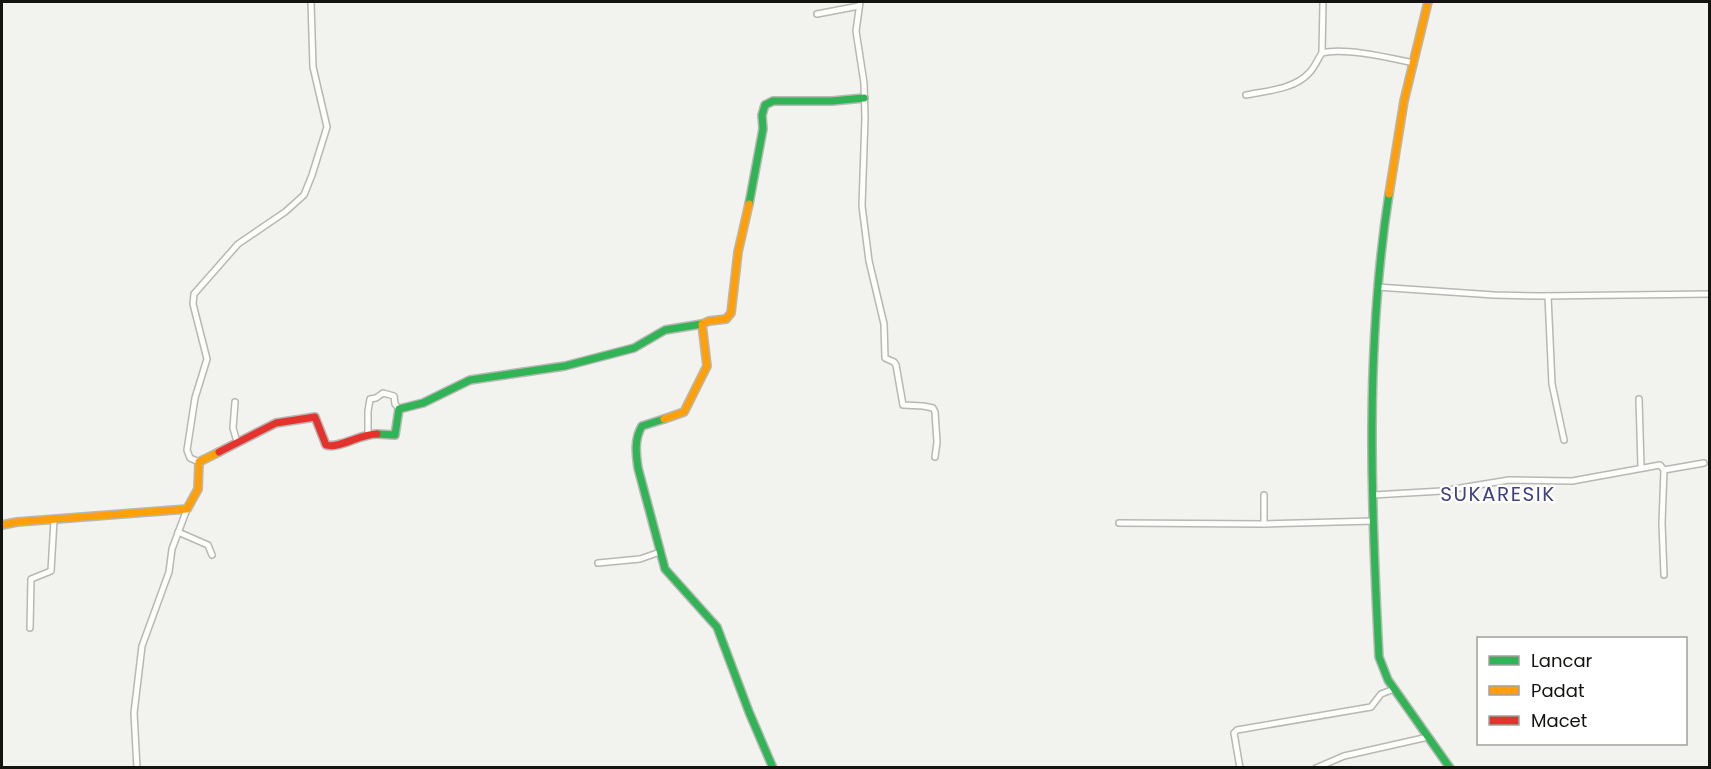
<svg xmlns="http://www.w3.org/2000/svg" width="1711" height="769" viewBox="0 0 1711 769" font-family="Poppins,sans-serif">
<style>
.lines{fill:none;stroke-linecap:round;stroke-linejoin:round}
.street-casing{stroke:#b7b7b4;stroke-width:8}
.fast-casing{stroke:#b7b7b4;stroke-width:10}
.slow-casing{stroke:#b7b7b4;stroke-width:10}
.jam-casing{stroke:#b7b7b4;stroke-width:10}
.street{stroke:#fdfdfc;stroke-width:5}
.fast{stroke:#30b455;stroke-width:7}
.slow{stroke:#ff9f0a;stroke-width:7}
.jam{stroke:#e5322d;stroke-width:7}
.labels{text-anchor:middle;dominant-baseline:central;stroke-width:4.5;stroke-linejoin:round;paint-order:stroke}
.quarter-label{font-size:20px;letter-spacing:1.5px;fill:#42417e;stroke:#fff}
</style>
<rect width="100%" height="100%" fill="#f2f2ee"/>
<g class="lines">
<g class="street-casing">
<g id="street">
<polyline points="860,2 856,31 864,83 865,118 862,206 869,261 884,324 885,358 894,362 896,365 903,405 923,406 933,408 935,412 937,442 935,457"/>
<polyline points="817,14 859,6"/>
<polyline points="1322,53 1323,2"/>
<path d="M1246,95C1266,91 1295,89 1309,73C1315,67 1317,60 1322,53C1344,47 1390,58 1414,63"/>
<polyline points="1377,287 1494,295 1541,296 1710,294"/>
<polyline points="1548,296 1552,384 1564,440"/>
<polyline points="1639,399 1641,467"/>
<polyline points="235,402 233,428 237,442"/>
<polyline points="368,435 368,411 370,399 376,398 383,393 394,396 395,404 399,409"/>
<polyline points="199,462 190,458 187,450 195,398 207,359 193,304 194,294 238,244 285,212 304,195 312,175 327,127 313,67 311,2"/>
<polyline points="1664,470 1704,463"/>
<polyline points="1373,495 1442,491 1509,480 1572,481 1660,465 1664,470 1662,523 1664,575"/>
<polyline points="1119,523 1264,524 1374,521"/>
<polyline points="1264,524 1264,495"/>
<polyline points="178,532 208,545 212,555"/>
<polyline points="598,563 640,559 660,552"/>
<polyline points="30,628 31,579 51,571 54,520"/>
<polyline points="137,768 134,713 142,646 169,572 172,549 187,509"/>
<polyline points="1240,768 1234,733 1237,730 1371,707 1381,694 1394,689"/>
<polyline points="1316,768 1344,756 1428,737"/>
</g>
</g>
<g class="fast-casing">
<g id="fast">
<path d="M1389,194C1365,347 1371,503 1379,657L1388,680L1450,768"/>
<polyline points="749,204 763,129 762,115 765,105 773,101 832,101 864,98"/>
<path d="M664,419L642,426C634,439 636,454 638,468L665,569L717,627L749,712L773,768"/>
<polyline points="377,434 395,435 399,409 423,403 470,380 565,366 634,348 665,330 702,324"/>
</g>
</g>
<g class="slow-casing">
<g id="slow">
<polyline points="1389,194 1404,101 1428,2"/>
<polyline points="664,419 684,412 707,366 702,324 709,321 726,319 731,313 738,252 749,204"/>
<polyline points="2,525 17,522 187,509 198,489 199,462 219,452"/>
</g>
</g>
<g class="jam-casing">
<path id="jam" d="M219,452L276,423L315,417L326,445C339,449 360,434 377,434"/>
</g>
<use href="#street" class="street"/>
<use href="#fast" class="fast"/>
<use href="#slow" class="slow"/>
<use href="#jam" class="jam"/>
</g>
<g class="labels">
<g class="quarter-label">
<text x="1498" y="494">SUKARESIK</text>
</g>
</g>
<rect width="1711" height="769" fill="none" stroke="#131310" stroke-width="6"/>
<rect x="1477" y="637" width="210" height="108" fill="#ffffff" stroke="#a1a19f" stroke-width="1.5"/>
<rect x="1489" y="656" width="30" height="9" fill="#30b455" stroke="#a1a19f" stroke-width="1.5"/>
<text x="1531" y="667" font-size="18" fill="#131310">Lancar</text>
<rect x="1489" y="686" width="30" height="9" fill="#ff9f0a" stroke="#a1a19f" stroke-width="1.5"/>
<text x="1531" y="697" font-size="18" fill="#131310">Padat</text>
<rect x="1489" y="716" width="30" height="9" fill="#e5322d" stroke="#a1a19f" stroke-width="1.5"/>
<text x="1531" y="727" font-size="18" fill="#131310">Macet</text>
</svg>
